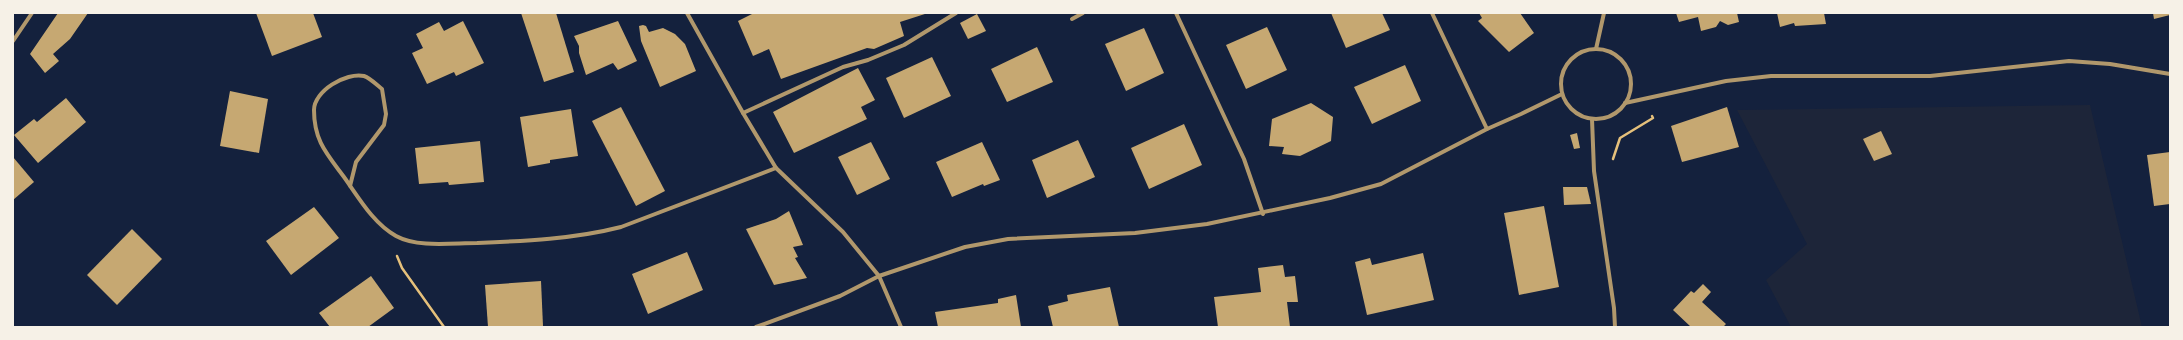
<svg xmlns="http://www.w3.org/2000/svg" width="2183" height="340" viewBox="0 0 2183 340" font-family="'Nunito Sans',sans-serif">
<style>
.green{fill:#1d2539}
.building{fill:#c6a872}
.lines{fill:none;stroke-linecap:round;stroke-linejoin:round}
.path{stroke:#e5c07b;stroke-width:2.5}
.minor{stroke:#b1986c;stroke-width:4}
</style>
<rect width="100%" height="100%" fill="#14213d"/>
<polygon class="green" points="2090,105 2142,327 1791,327 1766,280 1807,244 1737,110"/>
<g class="building">
<polygon points="58,13 88,13 70,39 53,54 59,61 45,73 30,54"/>
<polygon points="256,13 313,13 322,37 272,56"/>
<polygon points="521,13 556,13 574,72 544,82"/>
<polygon points="754,13 928,13 900,22 904,36 874,49 867,48 781,79 769,49 753,56 738,21"/>
<polygon points="1331,13 1382,13 1390,30 1346,48"/>
<polygon points="1479,13 1520,13 1534,33 1509,52 1478,21 1482,18"/>
<polygon points="1676,13 1737,13 1739,22 1728,25 1720,21 1716,27 1701,31 1698,17 1679,22"/>
<polygon points="1777,13 1824,13 1826,24 1795,26 1794,23 1780,27"/>
<polygon points="2153,13 2170,13 2170,15 2154,19"/>
<polygon points="977,14 986,31 968,39 960,23"/>
<polygon points="463,21 484,63 456,76 454,72 427,84 412,53 423,48 416,34 439,22 444,31"/>
<polygon points="618,21 637,61 618,70 613,63 586,75 579,53 579,46 574,36"/>
<polygon points="643,25 646,26 649,32 663,28 675,34 685,44 696,71 660,87 641,41 639,26"/>
<polygon points="1267,27 1287,70 1246,89 1226,45"/>
<polygon points="1144,28 1164,73 1126,91 1105,44"/>
<polygon points="1037,47 1053,82 1007,102 991,69"/>
<polygon points="932,57 951,96 904,118 886,78"/>
<polygon points="1405,65 1421,101 1372,124 1354,87"/>
<polygon points="858,68 875,100 861,107 867,119 794,153 773,112"/>
<polygon points="230,91 268,99 259,153 220,146"/>
<polygon points="66,98 86,122 38,163 14,135 34,119 37,122"/>
<polygon points="1311,103 1333,117 1331,141 1300,156 1282,154 1284,147 1269,146 1272,119"/>
<polygon points="621,107 665,191 636,206 592,121"/>
<polygon points="1727,107 1739,147 1682,162 1671,126"/>
<polygon points="571,109 578,156 550,160 550,163 528,167 520,117"/>
<polygon points="1184,124 1202,165 1149,189 1131,148"/>
<polygon points="1881,131 1892,154 1874,161 1863,139"/>
<polygon points="1577,133 1580,148 1574,149 1570,135"/>
<polygon points="1078,140 1095,177 1047,198 1032,160"/>
<polygon points="480,141 484,182 449,185 448,182 419,184 415,148"/>
<polygon points="871,142 890,179 857,195 838,157"/>
<polygon points="982,142 1000,180 984,186 983,184 952,197 936,162"/>
<polygon points="2170,152 2170,204 2154,206 2147,155"/>
<polygon points="13,157 34,182 13,200"/>
<polygon points="1563,187 1587,187 1591,204 1564,205"/>
<polygon points="1544,206 1559,287 1519,295 1504,213"/>
<polygon points="314,207 339,238 291,275 266,241"/>
<polygon points="789,211 803,245 793,247 798,257 795,258 807,278 774,285 746,229 776,219"/>
<polygon points="132,229 162,259 117,305 87,275"/>
<polygon points="687,252 703,290 648,314 632,274"/>
<polygon points="1423,253 1434,300 1367,315 1355,262 1370,258 1372,265"/>
<polygon points="1283,265 1285,277 1295,276 1298,302 1287,302 1290,327 1218,327 1214,297 1261,292 1258,268"/>
<polygon points="371,276 394,308 368,327 330,327 319,313"/>
<polygon points="541,281 543,326 488,327 485,285"/>
<polygon points="1703,284 1711,292 1702,302 1726,324 1723,327 1691,327 1673,310 1691,291 1694,293"/>
<polygon points="1110,287 1119,327 1053,327 1048,306 1068,301 1067,295"/>
<polygon points="1016,295 1021,327 938,327 935,312 998,303 998,299"/>
</g>
<g class="lines">
<g class="path">
<polyline points="1613,159 1620,138 1653,118 1652,116"/>
<polyline points="397,256 402,268 444,327"/>
</g>
<g class="minor">
<polyline points="687,13 743,113 776,168 843,232 879,276 901,327"/>
<polyline points="1176,13 1244,159 1263,214"/>
<polyline points="1432,13 1487,129"/>
<polyline points="1072,19 1083,13"/>
<polyline points="13,41 32,13"/>
<polyline points="1596,49 1604,13"/>
<circle cx="1596" cy="84" r="35"/>
<polyline points="1625,103 1726,81 1771,76 1930,76 2069,61 2110,64 2170,74"/>
<polyline points="743,113 843,67 868,60 904,45 956,13"/>
<polyline points="1592,119 1594,171 1614,308 1615,327"/>
<path d="M350,186L356,162L384,125L386,114L382,89C377,85 370,78 364,76C346,72 314,91 314,110C314,141 327,154 344,177C359,198 373,223 396,236C418,248 452,243 477,243C525,241 574,239 621,227L776,168"/>
<polyline points="756,327 840,296 879,276 965,247 1008,239 1135,233 1207,224 1330,198 1381,184 1487,129 1521,114 1562,94"/>
</g>
</g>
<rect width="2183" height="340" fill="none" stroke="#f6f1e7" stroke-width="28"/>
</svg>
